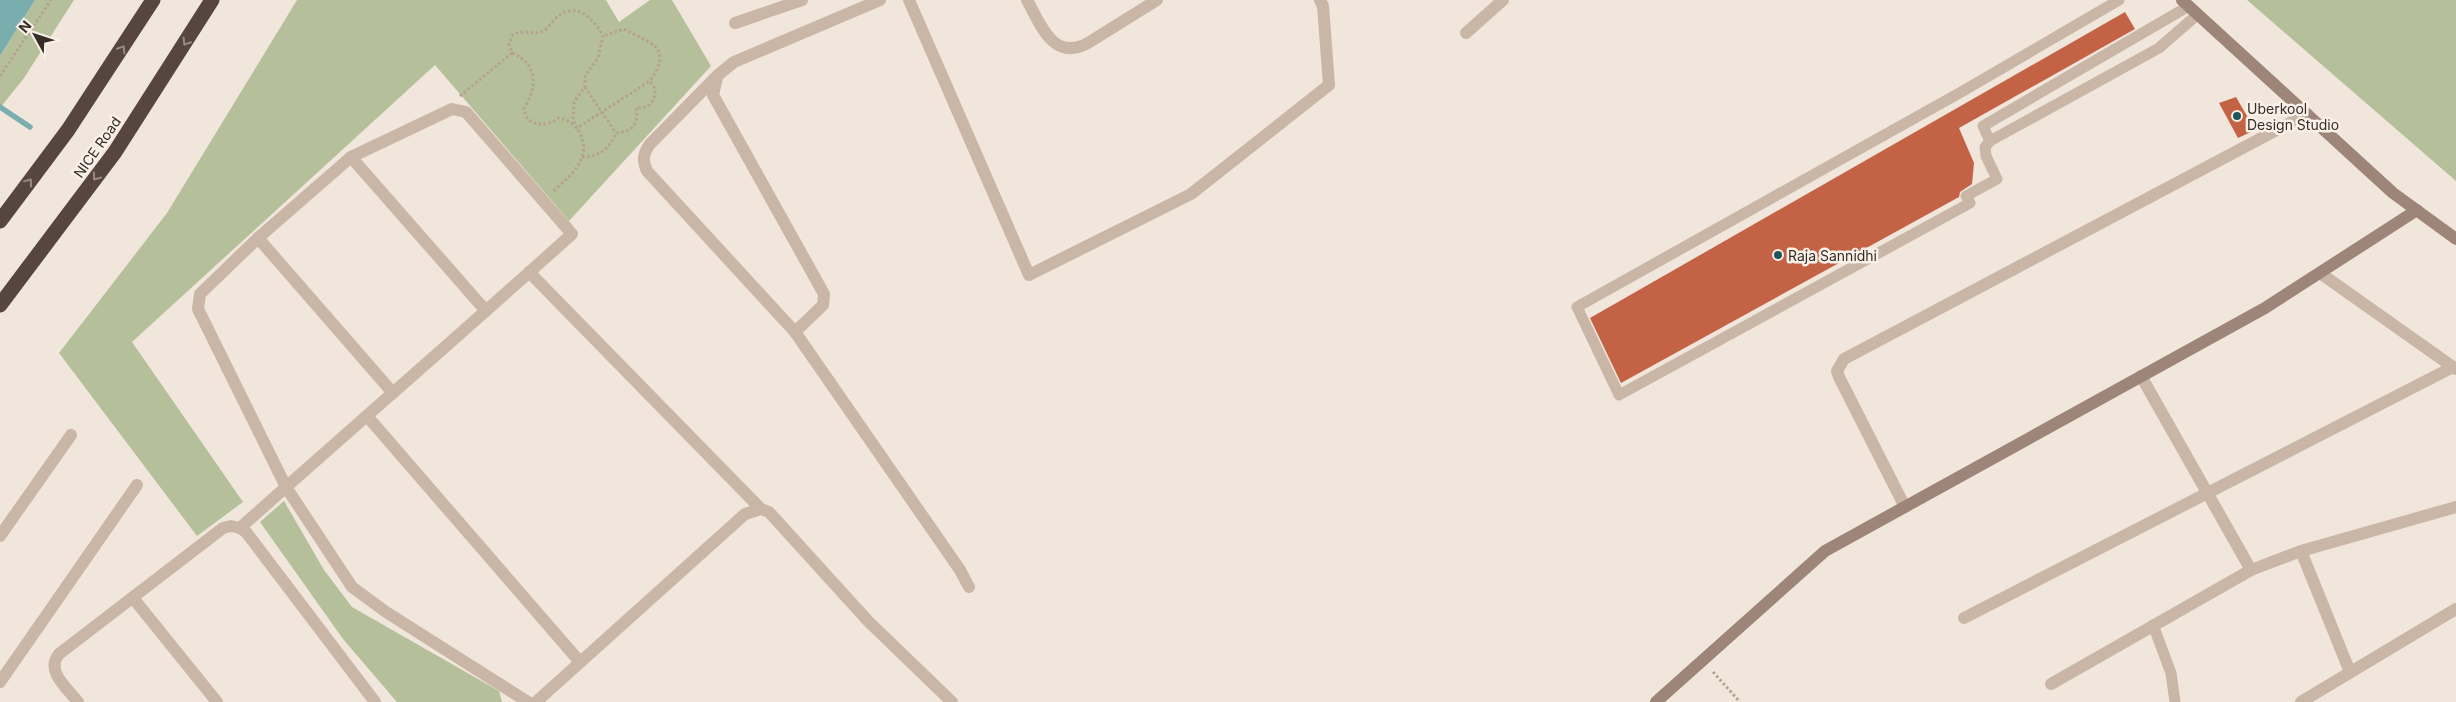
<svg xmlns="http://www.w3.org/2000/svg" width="2456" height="702" viewBox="0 0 2456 702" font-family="Inter,sans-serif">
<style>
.green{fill:#b5c09b}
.water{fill:#7aadae}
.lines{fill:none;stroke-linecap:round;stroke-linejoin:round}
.stream{stroke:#7aadae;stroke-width:5.5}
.building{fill:#c46246}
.path{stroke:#b5a091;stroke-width:3;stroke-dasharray:2.5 2.5;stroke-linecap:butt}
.lane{stroke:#c9b6a7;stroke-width:11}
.street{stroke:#c9b6a7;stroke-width:12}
.secondary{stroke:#9d8579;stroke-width:12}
.highway{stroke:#57463f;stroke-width:15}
.oneway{stroke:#988a82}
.poi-dot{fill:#1e5557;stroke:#f9f1e7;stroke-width:2}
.labels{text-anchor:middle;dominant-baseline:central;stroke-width:5;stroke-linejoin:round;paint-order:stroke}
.poi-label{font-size:14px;fill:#362c28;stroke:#f9f1e7;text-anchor:start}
.street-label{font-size:14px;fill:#362c28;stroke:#f9f1e7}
</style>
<rect width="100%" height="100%" fill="#f1e6db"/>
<g class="green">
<polygon points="35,0 74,0 24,78 0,108 0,56"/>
<polygon points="297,0 606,0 619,22 650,0 672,0 711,66 569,221 435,65 132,342 243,502 197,536 59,353 167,213"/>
<polygon points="2247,0 2456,0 2456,181"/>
<polygon points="284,501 324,570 352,607 499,691 502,702 397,702 343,639 260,522"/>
</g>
<polygon class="water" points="0,0 35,0 0,56"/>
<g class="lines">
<polyline class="stream" points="0,107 30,127"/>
</g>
<g class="building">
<polygon points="2125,12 2135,29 1959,128 1974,163 1972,184 1960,192 1959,197 1621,383 1590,318"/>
<polygon points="2236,97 2255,130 2238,138 2219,103"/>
</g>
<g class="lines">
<g class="path">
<path d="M512,53C539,64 537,88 524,109C526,127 547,128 558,118C577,120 589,142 581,159C577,171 562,183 553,192"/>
<polyline points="0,76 51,0"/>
<polyline points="585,87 616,133"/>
<path d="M460,96L512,53L509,44L513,35C523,28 533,36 543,31C549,28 552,21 557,17C577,1 594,19 603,36L598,58L585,76V87L574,102L573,120L577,128L650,81"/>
<path d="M582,157C599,157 610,149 616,133C631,133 640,123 636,108L647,107C656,99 658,90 650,81C675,45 648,43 624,29L603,36"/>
<polyline points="1713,672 1740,702"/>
</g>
<g class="lane">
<polyline points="2119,0 1963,91 1577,307 1619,395 1970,203 1966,196 1997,179 1986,156 1985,147 1990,141 2159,48 2198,14"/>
<polyline points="1990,141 1983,126 2189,6"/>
<polyline points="2153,625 2171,673 2175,702"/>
</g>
<g class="street">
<path d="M880,0L734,62L718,75L650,144C643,154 642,160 647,171L795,332L960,570L969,587"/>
<polyline points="909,0 1029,275 1191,194 1329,85 1323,6 1320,0"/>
<path d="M1027,0C1041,25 1053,62 1088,43L1157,0"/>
<polyline points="735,23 802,0"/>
<polyline points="1466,33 1503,0"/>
<polyline points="717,78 713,95 824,294 823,305 795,332"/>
<polyline points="351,157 486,311"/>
<polyline points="258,238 393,393"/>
<polyline points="529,272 761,509"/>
<polyline points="2320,273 2456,369"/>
<polyline points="2141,376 2251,570"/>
<polyline points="367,416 580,662"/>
<polyline points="1905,507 1839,377 1837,371 1844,359 2307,114"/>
<polyline points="240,528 246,532 375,702"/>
<polyline points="0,536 71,435"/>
<polyline points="2301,551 2350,672"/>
<polyline points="133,598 217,702"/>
<polyline points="1964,618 2453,367"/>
<polyline points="0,682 137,485"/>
<polyline points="2051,684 2251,570 2301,551 2456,507"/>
<path d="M78,702C67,688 45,671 59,654L223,528L231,526L240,528C350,430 462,333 572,234L466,112L452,109L351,157L258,238L200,294L198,309L286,487L352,587L386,612L528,702"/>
<polyline points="536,702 745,514 761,509 769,512 868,621 952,702"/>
<polyline points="2301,702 2456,609"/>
</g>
<g class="secondary">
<polyline points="2182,0 2393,193 2456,239"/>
<polyline points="1656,702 1825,551 2265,308 2417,210"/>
</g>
<g class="highway">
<polyline points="0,221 68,130 153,0"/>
<polyline points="0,305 115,152 212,0"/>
</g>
</g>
<defs><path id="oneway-chevron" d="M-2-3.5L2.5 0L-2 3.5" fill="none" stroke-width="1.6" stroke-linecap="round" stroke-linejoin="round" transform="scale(1.25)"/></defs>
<g class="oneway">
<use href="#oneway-chevron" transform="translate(186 42) rotate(122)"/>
<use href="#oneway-chevron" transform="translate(122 49) rotate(-58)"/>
<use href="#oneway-chevron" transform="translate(96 177) rotate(126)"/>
<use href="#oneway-chevron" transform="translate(29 182) rotate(-53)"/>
</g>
<g class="poi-dot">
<circle cx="2237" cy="116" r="5"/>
<circle cx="1778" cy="255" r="5"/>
</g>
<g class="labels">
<g class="poi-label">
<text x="2247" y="108">Uberkool<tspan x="2247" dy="16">Design Studio</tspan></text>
<text x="1788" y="255">Raja Sannidhi</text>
</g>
<g class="street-label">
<text transform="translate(97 147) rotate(-55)">NICE Road</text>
</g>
</g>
<g transform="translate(35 35) rotate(310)" stroke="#f9f1e7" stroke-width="4" paint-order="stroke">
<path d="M0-4L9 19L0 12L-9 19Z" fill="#362c28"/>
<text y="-8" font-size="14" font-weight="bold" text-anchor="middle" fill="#362c28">N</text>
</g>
</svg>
